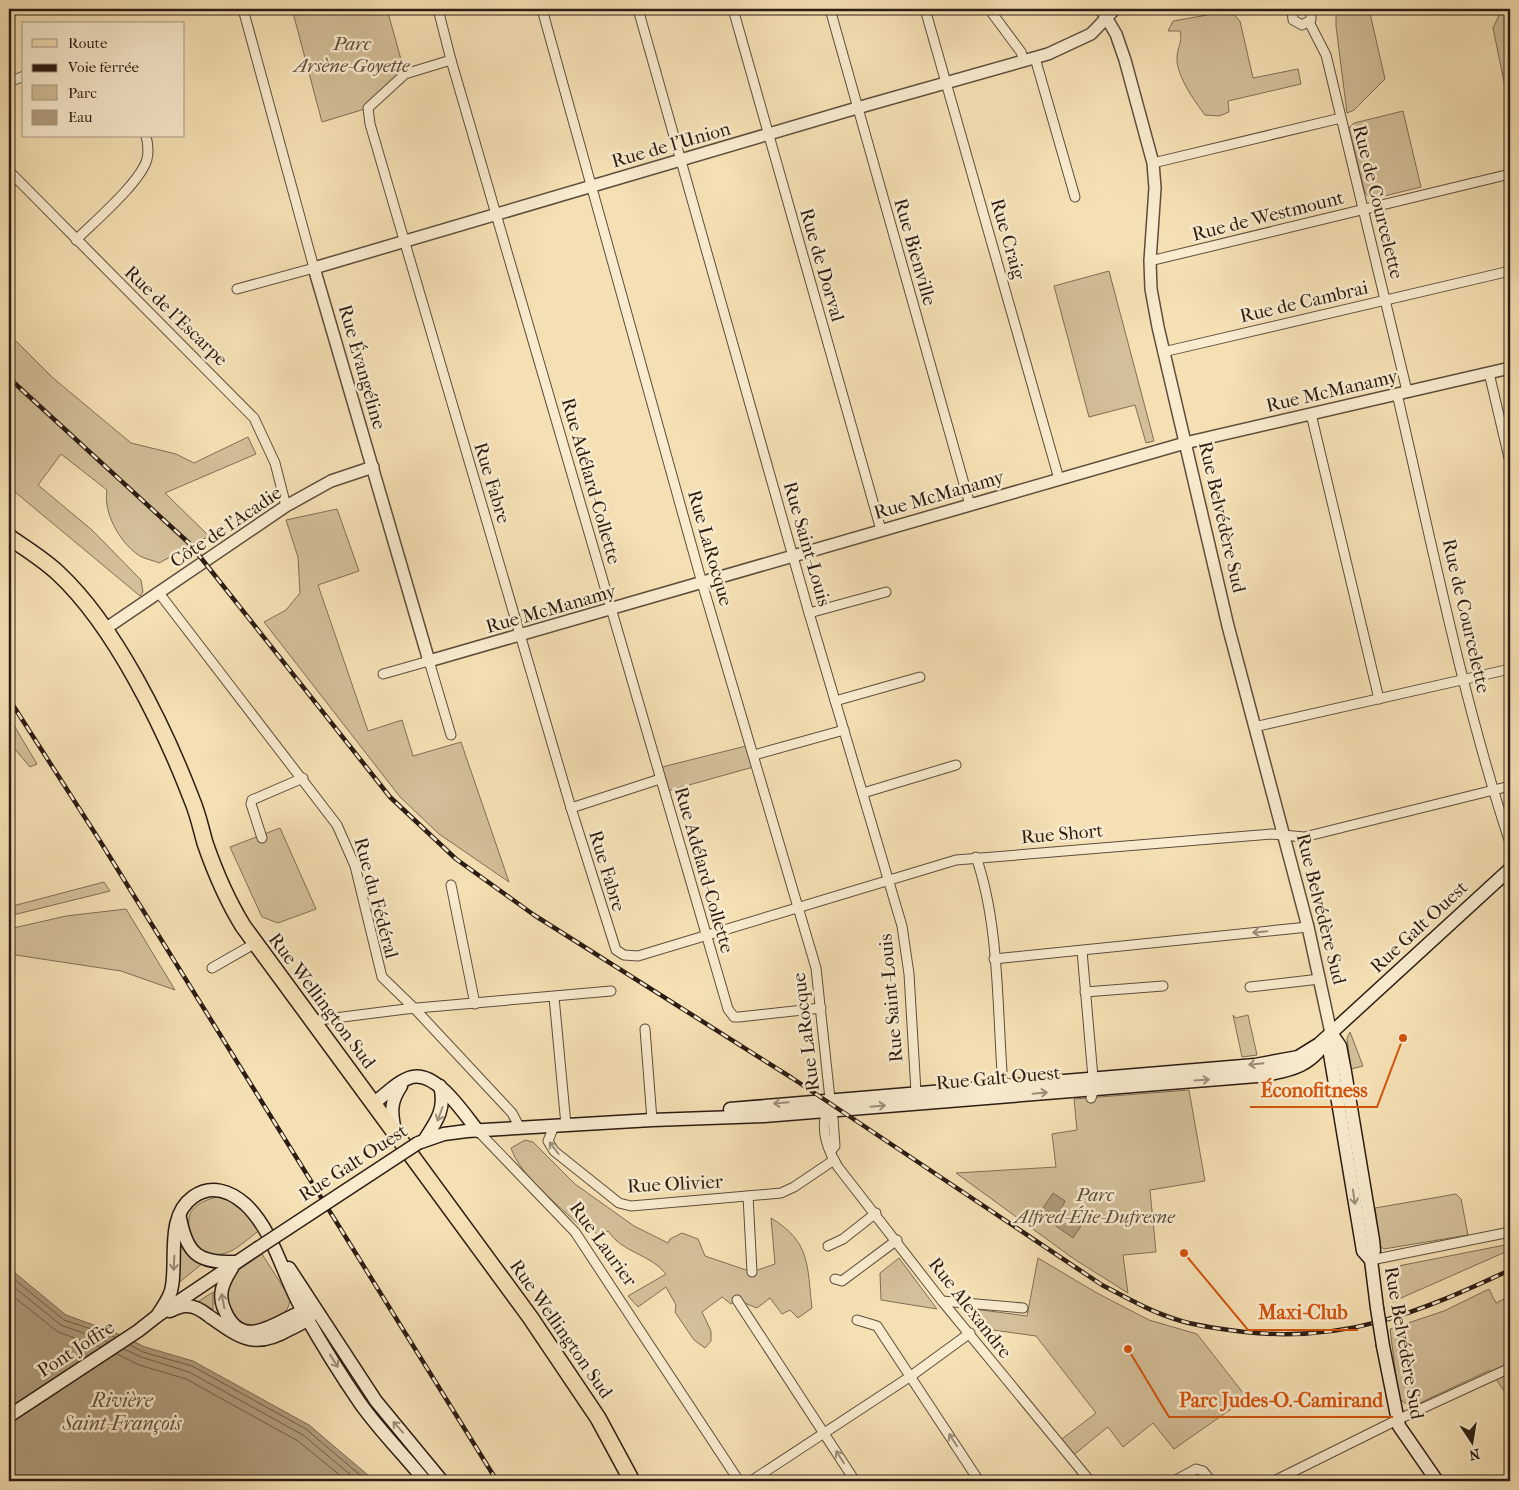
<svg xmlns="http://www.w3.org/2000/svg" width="1519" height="1490" viewBox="0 0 1519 1490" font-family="'IM FELL French Canon',serif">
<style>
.green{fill:#d3bf99;stroke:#806e56}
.water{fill:#b19d7d;stroke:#7c6953}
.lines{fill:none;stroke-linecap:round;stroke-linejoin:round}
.shore{stroke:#6e5c48;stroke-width:1}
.minor-casing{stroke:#5e4d3b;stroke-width:11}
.tertiary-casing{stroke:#5e4d3b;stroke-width:14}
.secondary-casing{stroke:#2c1c13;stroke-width:15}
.primary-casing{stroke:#2c1c13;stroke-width:18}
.minor{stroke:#f8ebce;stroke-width:9}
.tertiary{stroke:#f8ebce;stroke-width:11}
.secondary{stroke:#f8ebce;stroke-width:12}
.primary{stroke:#f5e0b4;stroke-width:15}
.rail-casing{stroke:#2c1c13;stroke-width:4.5}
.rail{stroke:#f8ebce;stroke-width:2.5;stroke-dasharray:8;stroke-linecap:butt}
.secondary-bridge-casing{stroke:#2c1c13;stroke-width:15;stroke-linecap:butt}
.secondary-bridge{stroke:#f8ebce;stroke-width:12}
.oneway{stroke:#9c8e7a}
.labels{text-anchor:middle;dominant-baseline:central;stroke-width:5;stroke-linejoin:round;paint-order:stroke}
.park-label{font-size:19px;font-style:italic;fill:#5e4d3b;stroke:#f8ebce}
.street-label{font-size:19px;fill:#2c1c13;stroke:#f8ebce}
.water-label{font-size:20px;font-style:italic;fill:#61503d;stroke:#f8ebce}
.leader{fill:none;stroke:#d5530d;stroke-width:2}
.callout-dot{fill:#d5530d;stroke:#f8ebce;stroke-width:2}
.callout-label{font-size:20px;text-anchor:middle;font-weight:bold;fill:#d5530d;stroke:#f8ebce;stroke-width:5;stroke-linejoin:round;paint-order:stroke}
</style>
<rect width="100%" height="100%" fill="#f5e0b4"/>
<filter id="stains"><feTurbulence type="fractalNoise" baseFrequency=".004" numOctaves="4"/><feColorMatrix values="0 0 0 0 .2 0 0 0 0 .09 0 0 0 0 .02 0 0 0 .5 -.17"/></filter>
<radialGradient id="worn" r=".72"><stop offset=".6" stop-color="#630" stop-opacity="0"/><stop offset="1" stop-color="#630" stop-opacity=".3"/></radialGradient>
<g class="green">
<polygon points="292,9 387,9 405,74 368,108 322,122"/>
<path d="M1210,9H1231L1232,13L1240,21L1253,78L1298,69L1301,84L1228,101L1229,112L1219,116L1205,115C1195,102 1176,75 1177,58C1177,47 1183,42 1180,31H1168L1173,21L1207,15Z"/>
<polygon points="1336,9 1369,9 1385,79 1354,110 1347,113 1336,26"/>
<polygon points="1502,9 1510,9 1510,111 1493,28"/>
<polygon points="1403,111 1421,187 1372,199 1365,193 1349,128 1354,123"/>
<polygon points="1109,271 1154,441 1146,443 1135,405 1089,417 1054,286"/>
<path d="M9,334L53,378L131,443L176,454L194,463L248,437L256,454L165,493L209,536L159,563C153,560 143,559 137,554C119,541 103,512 107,490L61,454L38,485L92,530L141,580L143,592L140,596L9,487Z"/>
<polygon points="337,509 359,571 318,585 368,731 402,720 413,756 461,742 509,882 439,834 400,797 264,622 286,610 300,593 298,557 286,520"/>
<polygon points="9,717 37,764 30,767 9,742"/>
<polygon points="750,745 757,766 664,792 658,768"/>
<polygon points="280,828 316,909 278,923 262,917 230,847"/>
<polygon points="104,882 110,891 9,916 9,907"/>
<polygon points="126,909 175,990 121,971 9,954 9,929 66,916"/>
<polygon points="1233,1015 1236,1018 1248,1015 1257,1055 1242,1057"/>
<polygon points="1350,1032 1363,1066 1351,1069 1347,1038"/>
<polygon points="1189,1090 1205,1181 1150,1190 1156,1252 1123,1255 1128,1293 1074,1259 956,1173 1056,1167 1052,1134 1077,1130 1074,1099"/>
<path d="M525,1140L533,1142L575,1184L634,1226L668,1243L670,1239L682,1233L698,1239L705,1256L752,1272L775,1264L771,1218C811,1242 807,1266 812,1308L798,1318L790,1310L782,1314L770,1298L757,1308L737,1300L731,1304L722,1297L702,1312L711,1331V1341L705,1348L694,1340L675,1312L676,1305L666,1287L638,1307L628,1296L666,1274C651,1254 622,1253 608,1231L599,1237L593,1229L581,1227C560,1206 520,1176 511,1148Z"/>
<polygon points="1456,1194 1461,1199 1468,1235 1384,1249 1380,1246 1375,1208"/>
<path d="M217,1197C238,1201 247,1214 260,1230C235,1248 229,1261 197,1251C184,1223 183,1205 217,1197Z"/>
<polygon points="178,1244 192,1258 203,1263 176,1285"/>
<polygon points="1510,1244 1510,1250 1392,1302 1388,1268"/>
<path d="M262,1254L290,1298C290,1321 256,1333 238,1322C233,1319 229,1311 226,1306C231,1270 233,1274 262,1254Z"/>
<polygon points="899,1258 937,1309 881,1300 880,1273"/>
<polygon points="1038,1258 1097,1293 1149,1320 1197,1334 1247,1398 1174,1449 1153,1423 1123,1447 1108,1427 1071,1457 1058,1442 1096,1413 1036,1336 978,1328 967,1315 967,1313 974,1309 1027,1316"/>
<polygon points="1489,1289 1496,1303 1510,1296 1510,1400 1490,1370 1411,1407 1399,1399 1390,1329 1444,1311"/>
<polygon points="213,1292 213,1310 199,1301"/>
</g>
<g class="water">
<polygon points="1053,1193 1065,1201 1060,1211 1081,1226 1073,1238 1039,1214"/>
<polygon points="9,1268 66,1315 116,1333 145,1347 193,1361 309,1425 375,1481 19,1481 9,1465"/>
</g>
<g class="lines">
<g class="shore">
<polyline points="9,1275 64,1320 115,1337"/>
<polyline points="9,1283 61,1325 108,1342"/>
<polyline points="9,1293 58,1332 100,1347"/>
<polyline points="130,1345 143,1352 192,1366 306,1429 367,1481"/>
<polyline points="124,1349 141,1357 189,1372 303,1435 358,1481"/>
<polyline points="117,1354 139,1365 186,1379 298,1441 347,1481"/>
</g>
<g class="minor-casing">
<g id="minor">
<polyline points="438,9 451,60 728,1009 734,1017 739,1017 821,1008"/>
<path d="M542,9L702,583L816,968L830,1099C830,1107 827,1111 825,1118C822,1135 830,1154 838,1167L942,1301L1090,1481"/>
<polyline points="638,9 809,613 902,926 909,974 916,1092"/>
<polyline points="733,9 881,530"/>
<polyline points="830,9 970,505"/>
<polyline points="925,9 1059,479"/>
<polyline points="989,9 1021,52 1024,61"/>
<polyline points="1292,9 1293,20 1302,25 1311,20 1311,9"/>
<polyline points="1309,22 1326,55 1407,391"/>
<polyline points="1035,58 1075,197"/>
<polyline points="451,60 405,74 368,108 370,124 571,808 616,950 624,955 638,956 956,860 1272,834 1304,837 1510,786"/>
<polyline points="9,82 24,76"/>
<polyline points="1153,163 1341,118"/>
<polyline points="9,171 254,418 275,463 286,506"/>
<path d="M76,240C94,222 141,182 147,159C149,151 148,144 146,136"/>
<polyline points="1150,261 1510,174"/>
<polyline points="237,289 314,268 243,9"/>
<polyline points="1163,352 1510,271"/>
<polyline points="1489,373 1510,462"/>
<path d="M1397,394C1432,544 1462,697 1510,843"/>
<polyline points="1311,414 1379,699"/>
<polyline points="159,593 337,825 355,866 382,977 415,1009 512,1113 520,1128"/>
<polyline points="809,613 886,592"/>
<polyline points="383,674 429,661 451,735"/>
<polyline points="835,701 920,677"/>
<polyline points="1254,727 1510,669"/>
<polyline points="754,755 844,730"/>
<polyline points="863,793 956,765"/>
<polyline points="571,808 660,779"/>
<polyline points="262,838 251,804 252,800 303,778"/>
<path d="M976,857C1000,925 997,1013 1003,1085"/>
<polyline points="451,885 475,1004"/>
<polyline points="1082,951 1094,1089 1091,1098"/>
<polyline points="994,959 1308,927"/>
<polyline points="212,968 254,944"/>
<polyline points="1250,987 1320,979"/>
<polyline points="1085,992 1163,986"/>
<polyline points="554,997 566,1125"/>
<polyline points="311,1021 406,1009 611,991"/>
<polyline points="645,1029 652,1120"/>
<polyline points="829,1110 833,1118 835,1146 831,1151"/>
<polyline points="554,1126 548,1141 554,1151 619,1203 631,1206 781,1193 794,1187 834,1160"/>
<polyline points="478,1131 575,1232 739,1481"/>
<polyline points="748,1196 752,1272"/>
<polyline points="828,1246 843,1239 876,1213"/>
<polyline points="1371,1260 1510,1232"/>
<polyline points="835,1279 842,1281 897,1240"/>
<polyline points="737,1300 855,1481"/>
<polyline points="942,1301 1023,1308"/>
<polyline points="857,1320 877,1326 979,1481"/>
<polyline points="751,1481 911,1376 970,1333"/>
<polyline points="1174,1481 1196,1469 1203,1471 1211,1481"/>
<polyline points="1274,1481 1397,1420 1510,1368"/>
</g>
</g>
<g class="tertiary-casing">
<g id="tertiary">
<polyline points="1101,9 1116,34 1125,60 1153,163 1155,188 1150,261 1151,289 1158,327 1228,626 1308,927 1331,1033"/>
<polyline points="1115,9 1091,34 1048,54 857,108 314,268 429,661 1185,443 1510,368"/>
<polyline points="105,629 286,506 331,481 373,467"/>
</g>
</g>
<g class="secondary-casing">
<g id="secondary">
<polyline points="1331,1033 1340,1046 1345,1072 1373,1240 1374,1250 1371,1260 1377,1308"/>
<polyline points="1331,1038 1330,1054 1363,1251 1371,1260"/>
<path d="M374,1103C385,1095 399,1080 412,1077C437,1071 464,1114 478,1131"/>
<polyline points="730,1109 1255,1065 1298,1057 1319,1044 1510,869"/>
<path d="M395,1131C391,1113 390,1102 401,1086"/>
<path d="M425,1139C437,1121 446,1108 440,1086"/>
<path d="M418,1143L444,1134L467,1131L652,1120L764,1116L1257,1076C1293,1070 1313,1067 1331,1033"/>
<path d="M180,1218C187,1255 199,1263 236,1262"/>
<path d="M232,1268C223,1282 217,1295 225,1311C244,1356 284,1315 309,1309"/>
<polyline points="289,1268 376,1401 442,1481"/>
<path d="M170,1311C175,1309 180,1306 185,1306C194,1305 203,1311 209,1316C240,1338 254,1350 290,1329C298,1325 307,1322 312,1314"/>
<path d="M157,1316C163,1306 171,1297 172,1286C177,1258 166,1216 193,1197C211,1184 230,1191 245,1204C275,1232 283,1278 304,1313C321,1343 340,1374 360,1403C379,1430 404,1455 425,1481"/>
<polyline points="1383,1346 1399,1426 1437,1481"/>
<polyline points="9,1416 138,1331 157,1316 258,1248"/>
</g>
</g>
<g class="primary-casing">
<path id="primary" d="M9,537C25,548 43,559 58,573C115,626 164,727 192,800C198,814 201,829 205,843C215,872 227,900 243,926L530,1317L598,1418L632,1481"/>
</g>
<use href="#minor" class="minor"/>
<use href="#tertiary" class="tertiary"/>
<use href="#secondary" class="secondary"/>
<use href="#primary" class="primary"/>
<g class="rail-casing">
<g id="rail">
<path d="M9,378L190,544L390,797L456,859L534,915L792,1078L1102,1285C1127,1298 1151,1312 1178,1320C1200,1327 1222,1329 1245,1332C1347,1343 1420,1312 1510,1270"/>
<polyline points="9,699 100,841 497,1481"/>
</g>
</g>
<use href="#rail" class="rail"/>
<g class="secondary-bridge-casing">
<g id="secondary-bridge">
<polyline points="258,1248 418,1143"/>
<polyline points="1377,1308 1383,1346"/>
</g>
</g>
<use href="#secondary-bridge" class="secondary-bridge"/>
</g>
<defs><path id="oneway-shaft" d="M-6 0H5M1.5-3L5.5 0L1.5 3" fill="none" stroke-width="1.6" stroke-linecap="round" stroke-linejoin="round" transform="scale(1.25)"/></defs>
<g class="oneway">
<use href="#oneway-shaft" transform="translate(1260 932) rotate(174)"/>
<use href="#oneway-shaft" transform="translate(1256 1064) rotate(174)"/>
<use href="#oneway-shaft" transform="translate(1202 1080) rotate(-4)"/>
<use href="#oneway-shaft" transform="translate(1040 1093) rotate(-5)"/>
<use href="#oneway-shaft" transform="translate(781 1103) rotate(175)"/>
<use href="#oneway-shaft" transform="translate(878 1106) rotate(-5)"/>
<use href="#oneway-shaft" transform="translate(440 1114) rotate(111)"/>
<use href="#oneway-shaft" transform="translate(554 1148) rotate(-128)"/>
<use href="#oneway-shaft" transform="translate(1354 1197) rotate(81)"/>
<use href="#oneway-shaft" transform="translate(174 1263) rotate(93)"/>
<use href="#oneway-shaft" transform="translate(223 1301) rotate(-101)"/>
<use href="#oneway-shaft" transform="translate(334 1361) rotate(58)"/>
<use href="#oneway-shaft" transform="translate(398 1427) rotate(-132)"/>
<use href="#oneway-shaft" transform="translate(953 1440) rotate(-123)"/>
<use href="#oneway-shaft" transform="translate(840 1457) rotate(-123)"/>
</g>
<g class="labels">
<g class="park-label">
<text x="352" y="44">Parc<tspan x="352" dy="22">Arsène-Goyette</tspan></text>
<text x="1095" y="1195">Parc<tspan x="1095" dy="22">Alfred-Élie-Dufresne</tspan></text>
</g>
<g class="street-label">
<text transform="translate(671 145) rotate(-16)">Rue de l'Union</text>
<text transform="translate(1378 202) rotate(76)">Rue de Courcelette</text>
<text transform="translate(1268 216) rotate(-14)">Rue de Westmount</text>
<text transform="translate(1008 239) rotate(74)">Rue Craig</text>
<text transform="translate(915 252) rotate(74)">Rue Bienville</text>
<text transform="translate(822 265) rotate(74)">Rue de Dorval</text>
<text transform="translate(1304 302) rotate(-13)">Rue de Cambrai</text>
<text transform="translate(176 316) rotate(44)">Rue de l'Escarpe</text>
<text transform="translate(362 367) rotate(74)">Rue Évangéline</text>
<text transform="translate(1332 391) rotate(-13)">Rue McManamy</text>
<text transform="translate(591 481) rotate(74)">Rue Adélard-Collette</text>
<text transform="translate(492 483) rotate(73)">Rue Fabre</text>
<text transform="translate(939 495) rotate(-16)">Rue McManamy</text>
<text transform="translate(1222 517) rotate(77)">Rue Belvédère Sud</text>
<text transform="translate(226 527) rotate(-34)">Côte de l'Acadie</text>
<text transform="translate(807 544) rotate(74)">Rue Saint-Louis</text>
<text transform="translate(710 548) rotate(74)">Rue LaRocque</text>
<text transform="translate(551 609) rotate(-16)">Rue McManamy</text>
<text transform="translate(1466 616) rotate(77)">Rue de Courcelette</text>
<text transform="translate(1062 834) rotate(-5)">Rue Short</text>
<text transform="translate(704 870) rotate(74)">Rue Adélard-Collette</text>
<text transform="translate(607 871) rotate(73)">Rue Fabre</text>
<text transform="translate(376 898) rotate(75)">Rue du Fédéral</text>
<text transform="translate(1321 909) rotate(76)">Rue Belvédère Sud</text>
<text transform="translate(1419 927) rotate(-43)">Rue Galt Ouest</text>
<text transform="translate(891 998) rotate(-95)">Rue Saint-Louis</text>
<text transform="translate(322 1001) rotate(53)">Rue Wellington Sud</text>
<text transform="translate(806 1032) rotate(-97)">Rue LaRocque</text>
<text transform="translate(998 1078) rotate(-5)">Rue Galt Ouest</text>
<text transform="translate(353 1163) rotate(-33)">Rue Galt Ouest</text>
<text transform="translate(675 1184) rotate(-3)">Rue Olivier</text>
<text transform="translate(603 1244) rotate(54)">Rue Laurier</text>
<text transform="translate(970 1308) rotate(52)">Rue Alexandre</text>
<text transform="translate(561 1329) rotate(55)">Rue Wellington Sud</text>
<text transform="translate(1404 1343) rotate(80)">Rue Belvédère Sud</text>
<text transform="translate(76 1349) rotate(-33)">Pont Joffre</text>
</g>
<g class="water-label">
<text x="122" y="1400">Rivière<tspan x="122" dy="23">Saint-François</tspan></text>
</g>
</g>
<path class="leader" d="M1403 1038L1377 1107H1250M1184 1253L1248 1330H1358M1128 1349L1169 1417H1393"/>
<g class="callout-dot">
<circle cx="1403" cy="1038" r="5"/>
<circle cx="1184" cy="1253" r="5"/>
<circle cx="1128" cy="1349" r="5"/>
</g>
<g class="callout-label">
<text x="1314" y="1097">Éconofitness</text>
<text x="1303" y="1319">Maxi-Club</text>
<text x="1281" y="1407">Parc Judes-O.-Camirand</text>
</g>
<rect width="1519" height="1490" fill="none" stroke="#f5e0b4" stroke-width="30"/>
<rect x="10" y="10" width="1499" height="1470" fill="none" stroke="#2c1c13" stroke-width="2.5"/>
<rect x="15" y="15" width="1489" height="1460" fill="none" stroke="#2c1c13"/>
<rect x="22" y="22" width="162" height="115" fill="#f8ebce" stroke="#a69883"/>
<rect x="32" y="39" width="25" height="8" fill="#f5e0b4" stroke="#a69883"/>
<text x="68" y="48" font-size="15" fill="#2c1c13">Route</text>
<rect x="32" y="64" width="25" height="8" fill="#2c1c13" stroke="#a69883"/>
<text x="68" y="72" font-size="15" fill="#2c1c13">Voie ferrée</text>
<rect x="32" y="85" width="25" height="15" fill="#d3bf99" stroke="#a69883"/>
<text x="68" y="98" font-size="15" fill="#2c1c13">Parc</text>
<rect x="32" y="110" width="25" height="15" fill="#b19d7d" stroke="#a69883"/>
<text x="68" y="122" font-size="15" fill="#2c1c13">Eau</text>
<g transform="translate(1472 1442) rotate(168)" stroke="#f8ebce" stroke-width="4" paint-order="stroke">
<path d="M0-4L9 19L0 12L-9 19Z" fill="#2c1c13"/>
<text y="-8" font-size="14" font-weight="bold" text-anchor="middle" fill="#2c1c13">N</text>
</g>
<rect width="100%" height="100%" filter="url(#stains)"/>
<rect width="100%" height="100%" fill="url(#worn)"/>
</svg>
